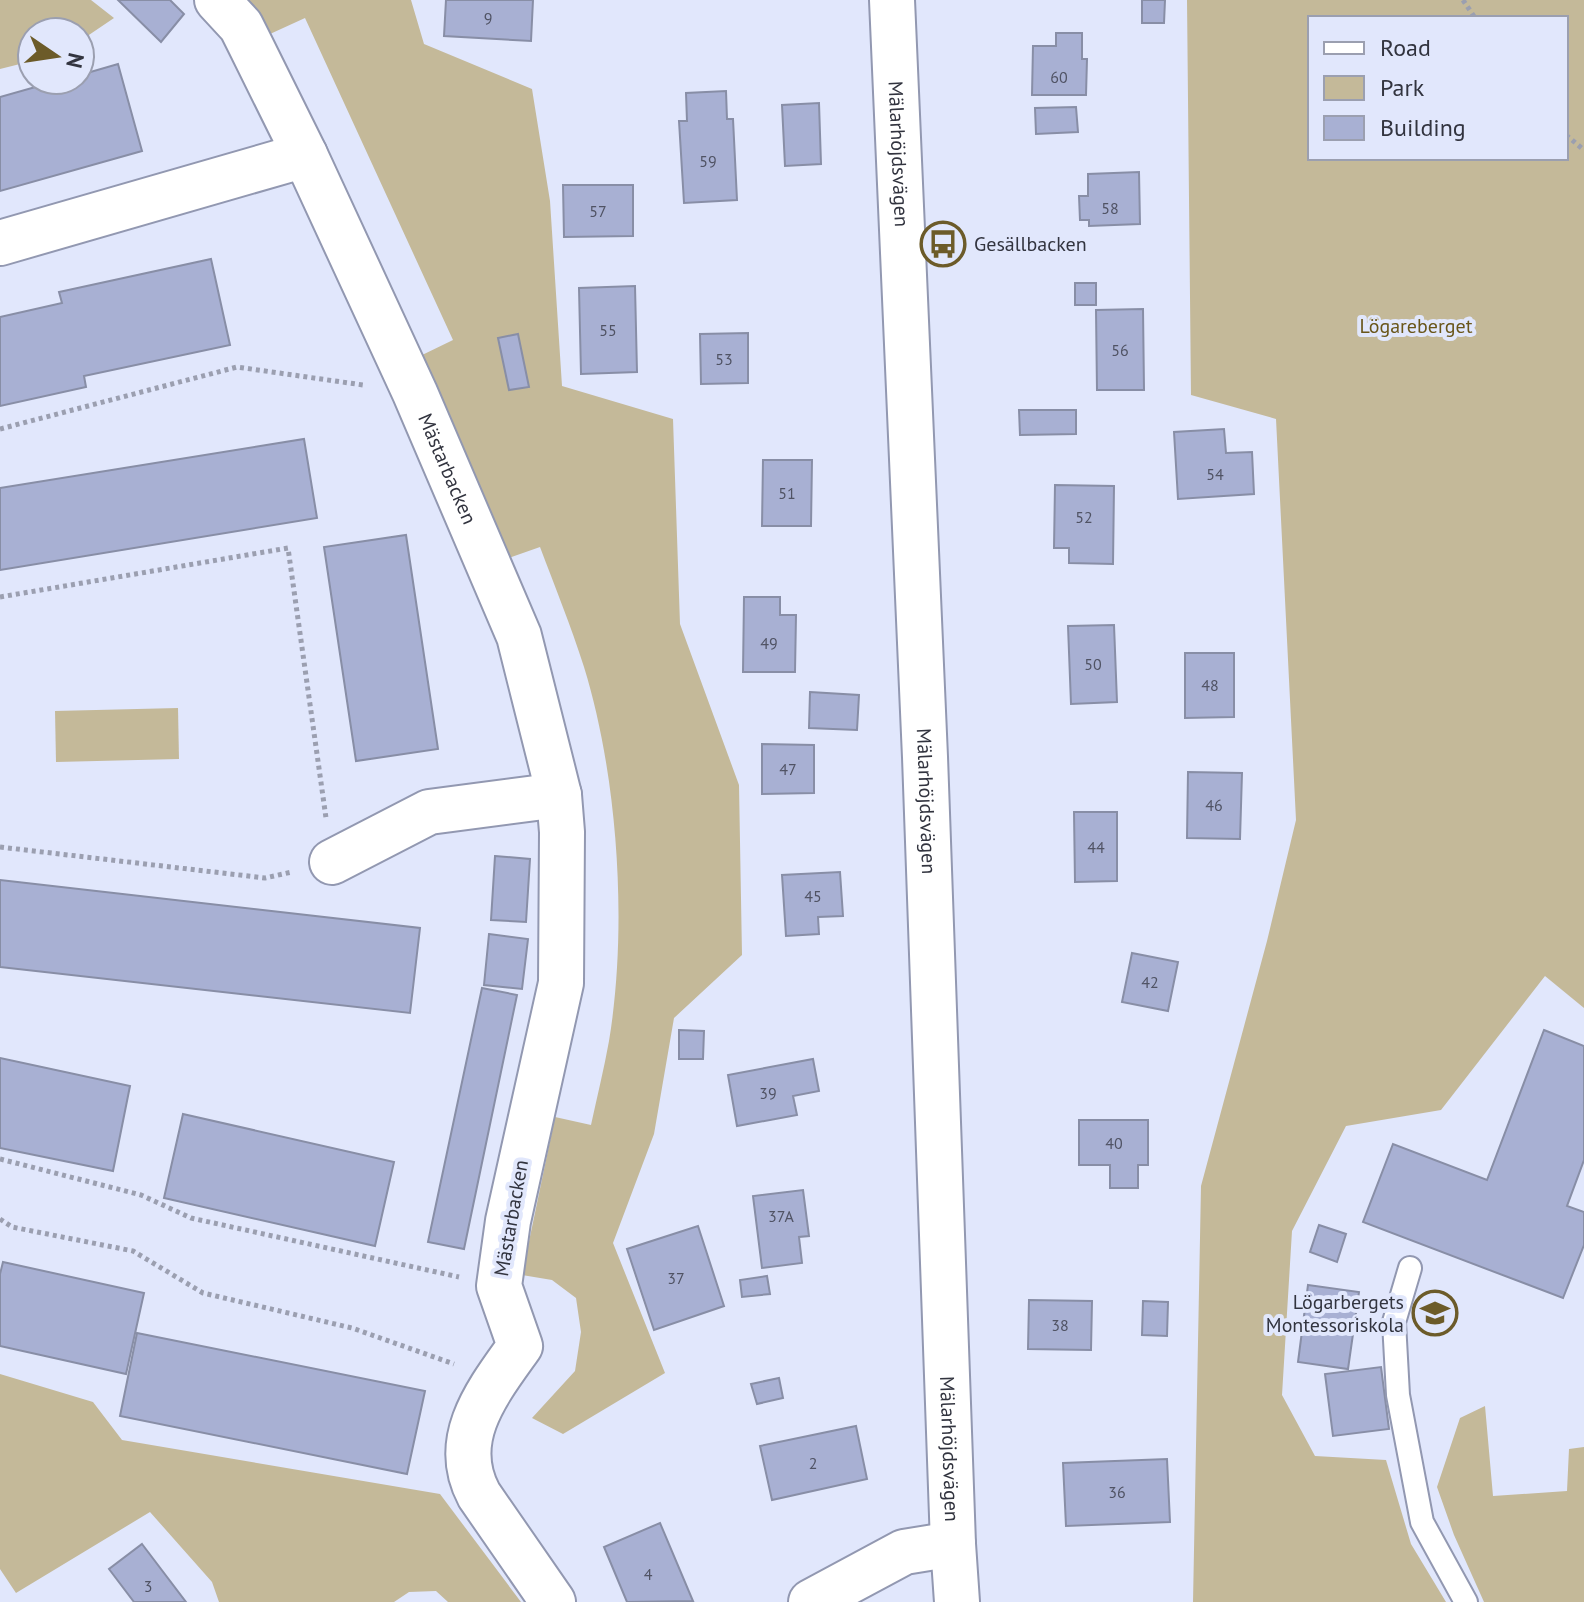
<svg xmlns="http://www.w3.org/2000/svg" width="1584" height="1602" viewBox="0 0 1584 1602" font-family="'PT Sans',sans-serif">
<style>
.green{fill:#c4b999;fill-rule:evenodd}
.building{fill:#a8b0d3;stroke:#888ea6;stroke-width:2}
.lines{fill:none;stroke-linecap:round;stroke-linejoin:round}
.lane-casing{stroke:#9298b1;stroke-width:26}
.street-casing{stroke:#9298b1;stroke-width:48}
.path{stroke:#9b9fb0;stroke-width:5;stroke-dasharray:4 4;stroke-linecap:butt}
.lane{stroke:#fff;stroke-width:22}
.street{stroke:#fff;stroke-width:44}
.labels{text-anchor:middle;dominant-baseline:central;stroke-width:8;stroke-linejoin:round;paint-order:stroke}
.number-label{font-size:16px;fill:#505364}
.street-label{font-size:20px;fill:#32343f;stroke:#e1e7fc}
.poi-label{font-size:20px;fill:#32343f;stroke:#e1e7fc;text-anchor:start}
.park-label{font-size:20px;fill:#695519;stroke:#e1e7fc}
</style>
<rect width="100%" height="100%" fill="#e1e7fc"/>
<g class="green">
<polygon points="0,0 91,0 114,18 80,41 80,32 32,32 32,61 0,69"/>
<path d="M242,0H411L424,44L532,89L550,201L562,386L673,419L680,624L739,785L742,955L674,1018L654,1134L613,1243L665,1373L563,1434L532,1418L575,1371L581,1332L576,1298L552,1280L522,1275L555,1117L591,1125C597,1097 604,1069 609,1041C628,927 618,777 584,667C571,626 555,587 540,547L506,559L418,357L453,340L305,18L270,34Z"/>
<path d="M1187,0H1584V1008L1545,976L1441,1110L1346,1126L1292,1231L1282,1395L1315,1456L1386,1460L1411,1544L1446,1602H1193L1201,1186L1267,941L1296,820L1276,419L1191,395ZM1566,18V158H1310V18Z"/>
<polygon points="178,708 179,759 56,762 55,711"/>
<polygon points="0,1374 93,1402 122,1440 440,1494 521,1602 448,1602 436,1591 409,1592 394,1602 219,1602 212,1582 150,1512 16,1593 0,1569"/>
<polygon points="1485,1406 1493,1496 1567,1491 1569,1449 1584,1447 1584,1602 1484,1602 1454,1535 1437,1487 1460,1418"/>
</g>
<g class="building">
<polygon points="118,0 170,0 184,14 161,42"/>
<polygon points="446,0 533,0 531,41 444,36"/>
<polygon points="1142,0 1165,0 1164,23 1142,23"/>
<polygon points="1056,33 1082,33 1082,59 1087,59 1086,95 1032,95 1033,46 1056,46"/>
<polygon points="118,64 142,151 0,191 0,97 60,80 80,80 80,75"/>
<polygon points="726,91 727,119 733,119 737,200 684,203 679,121 687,121 686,93"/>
<polygon points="819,103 821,164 785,166 782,105"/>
<polygon points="1076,107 1078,132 1036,134 1035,108"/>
<polygon points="1139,172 1140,224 1089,226 1089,220 1080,220 1079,196 1088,196 1088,174"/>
<polygon points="563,185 633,185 633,236 564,237"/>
<polygon points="211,259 230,345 84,376 86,387 0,406 0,317 62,303 59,292"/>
<rect x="1075" y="283" width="21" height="22"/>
<polygon points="635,286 637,372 581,374 579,288"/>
<polygon points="1143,309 1144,390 1097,390 1096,310"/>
<polygon points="748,333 748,383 701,384 700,334"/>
<polygon points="518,334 529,387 509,390 498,338"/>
<polygon points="1019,410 1076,410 1076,434 1020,435"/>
<polygon points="1224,429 1226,453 1252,452 1254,494 1178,499 1174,432"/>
<polygon points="304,439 317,518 0,570 0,488"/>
<polygon points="763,460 812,460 811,526 762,526"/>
<polygon points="1055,485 1114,486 1113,564 1069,563 1069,548 1054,548"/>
<polygon points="406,535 438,749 356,761 324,547"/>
<polygon points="744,597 780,597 780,615 796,615 795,672 743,672"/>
<polygon points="1114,625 1117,702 1071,704 1068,626"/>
<polygon points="1185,653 1234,653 1234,717 1185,718"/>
<polygon points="810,692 859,695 857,730 809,728"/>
<polygon points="762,744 814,745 814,793 762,794"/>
<polygon points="1188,772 1242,773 1240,839 1187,838"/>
<polygon points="1074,812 1117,812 1117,881 1075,882"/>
<polygon points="495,856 530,859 526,922 491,920"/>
<polygon points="840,872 843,916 818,917 819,934 786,936 782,875"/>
<polygon points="0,880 420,928 410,1013 0,967"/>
<polygon points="489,934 528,939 522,989 484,985"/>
<polygon points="1132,953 1178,962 1168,1011 1122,1002"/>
<polygon points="482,988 517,995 464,1249 428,1242"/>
<polygon points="679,1030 704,1031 703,1059 679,1059"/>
<polygon points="1544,1030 1584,1046 1584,1160 1567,1206 1584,1212 1584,1245 1563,1298 1363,1222 1393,1144 1487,1180"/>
<polygon points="0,1058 130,1086 113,1171 0,1148"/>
<polygon points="813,1059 819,1091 793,1096 797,1115 737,1126 728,1075"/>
<polygon points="183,1114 394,1162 375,1246 164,1198"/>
<polygon points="1079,1120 1148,1120 1148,1165 1138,1165 1138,1188 1110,1188 1110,1165 1079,1165"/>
<polygon points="803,1190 809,1236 799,1237 802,1263 762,1268 753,1196"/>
<polygon points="1319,1225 1346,1234 1337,1262 1310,1252"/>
<polygon points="698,1226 724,1306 654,1330 627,1249"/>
<polygon points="3,1262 144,1293 126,1374 0,1346 0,1274"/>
<polygon points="767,1276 770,1294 742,1297 740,1280"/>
<polygon points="1308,1285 1359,1292 1348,1369 1298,1362"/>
<polygon points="1029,1300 1092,1301 1091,1350 1028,1349"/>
<polygon points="1143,1301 1168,1302 1167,1336 1142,1335"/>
<polygon points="137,1333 425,1391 407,1474 120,1416"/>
<polygon points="1381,1367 1389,1429 1333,1436 1325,1374"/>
<polygon points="779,1378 783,1398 757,1404 751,1384"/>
<polygon points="856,1426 867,1479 772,1500 760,1446"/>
<polygon points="1167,1459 1170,1522 1066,1526 1063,1463"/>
<polygon points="660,1523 693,1601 627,1602 604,1547"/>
<polygon points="142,1544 186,1602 134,1602 109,1569"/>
</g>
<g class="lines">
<g class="lane-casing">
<polyline id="lane" points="1410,1268 1394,1322 1398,1395 1422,1522 1466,1602"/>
</g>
<g class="street-casing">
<g id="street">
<path id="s1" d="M217,0L241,26L250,44L305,155L415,393L519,636L559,795L562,832L561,983L508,1221L499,1286L520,1346C488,1391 449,1439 479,1495L553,1602"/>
<path id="s2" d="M892,0L925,757L953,1544L957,1602"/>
<polyline points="0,243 305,155"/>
<polyline points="332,862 429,812 559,795"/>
<polyline points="811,1602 904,1552 953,1544"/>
</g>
</g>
<g class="path">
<polyline points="1463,0 1475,18"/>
<polyline points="1566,135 1584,150"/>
<polyline points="0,429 237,367 363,385"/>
<polyline points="0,597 288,548 326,818"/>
<polyline points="0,847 265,878 292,872"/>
<polyline points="0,1159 141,1195 191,1218 459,1277"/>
<polyline points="0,1219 12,1227 133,1251 203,1293 352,1328 454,1364"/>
</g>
<use href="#lane" class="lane"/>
<use href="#street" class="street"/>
</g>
<defs>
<g id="bus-ring" transform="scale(2.3)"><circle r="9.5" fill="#e1e7fc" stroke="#6c5b29" stroke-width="1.5"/><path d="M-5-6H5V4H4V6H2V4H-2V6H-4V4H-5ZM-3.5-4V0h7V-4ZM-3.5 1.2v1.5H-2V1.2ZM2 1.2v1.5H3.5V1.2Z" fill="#6c5b29"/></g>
<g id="school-ring" transform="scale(2.3)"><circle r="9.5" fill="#e1e7fc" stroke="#6c5b29" stroke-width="1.5"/><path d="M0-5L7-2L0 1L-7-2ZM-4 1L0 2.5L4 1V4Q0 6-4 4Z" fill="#6c5b29"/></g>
</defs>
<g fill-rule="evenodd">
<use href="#bus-ring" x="943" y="244"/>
<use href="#school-ring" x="1435" y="1313"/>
</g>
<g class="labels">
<g class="number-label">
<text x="488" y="18">9</text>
<text x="1059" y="77">60</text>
<text x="708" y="161">59</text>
<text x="1110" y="208">58</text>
<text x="598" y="211">57</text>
<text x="608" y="330">55</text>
<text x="1120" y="350">56</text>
<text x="724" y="359">53</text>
<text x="1215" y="474">54</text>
<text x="787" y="493">51</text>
<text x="1084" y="517">52</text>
<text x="769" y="643">49</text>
<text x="1093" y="664">50</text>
<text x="1210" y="685">48</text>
<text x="788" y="769">47</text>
<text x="1214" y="805">46</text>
<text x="1096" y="847">44</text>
<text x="813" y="896">45</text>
<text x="1150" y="982">42</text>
<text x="768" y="1093">39</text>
<text x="1114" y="1143">40</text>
<text x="781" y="1216">37A</text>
<text x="676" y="1278">37</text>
<text x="1060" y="1325">38</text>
<text x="813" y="1463">2</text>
<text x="1117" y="1492">36</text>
<text x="648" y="1574">4</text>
<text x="148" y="1586">3</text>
</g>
<g class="street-label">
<text stroke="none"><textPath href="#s2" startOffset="154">Mälarhöjdsvägen</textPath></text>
<text stroke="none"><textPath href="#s1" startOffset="524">Mästarbacken</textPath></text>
<text stroke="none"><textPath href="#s2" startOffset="802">Mälarhöjdsvägen</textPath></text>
<text transform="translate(511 1218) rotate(-80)">Mästarbacken</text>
<text stroke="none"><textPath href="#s2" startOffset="1450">Mälarhöjdsvägen</textPath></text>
</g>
<g class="poi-label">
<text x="974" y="244">Gesällbacken</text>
<text x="1404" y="1302" text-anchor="end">Lögarbergets<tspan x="1404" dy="23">Montessoriskola</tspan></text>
</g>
<g class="park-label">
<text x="1416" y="326">Lögareberget</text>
</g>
</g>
<rect x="1308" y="16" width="260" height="144" fill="#e1e7fc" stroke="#9b9fb0" stroke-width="2"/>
<rect x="1324" y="42" width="40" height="12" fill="#ffffff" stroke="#9b9fb0" stroke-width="2"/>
<text x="1380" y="56" font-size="24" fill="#32343f">Road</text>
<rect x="1324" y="76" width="40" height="24" fill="#c4b999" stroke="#9b9fb0" stroke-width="2"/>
<text x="1380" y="96" font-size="24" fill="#32343f">Park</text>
<rect x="1324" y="116" width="40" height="24" fill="#a8b0d3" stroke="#9b9fb0" stroke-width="2"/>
<text x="1380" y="136" font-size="24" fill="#32343f">Building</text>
<g transform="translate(56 56) rotate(103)"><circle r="38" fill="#e1e7fc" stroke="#9b9fb0" stroke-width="2"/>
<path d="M0-6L14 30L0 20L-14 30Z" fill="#6c5b29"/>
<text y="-12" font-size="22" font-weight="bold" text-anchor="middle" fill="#32343f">N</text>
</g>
</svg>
